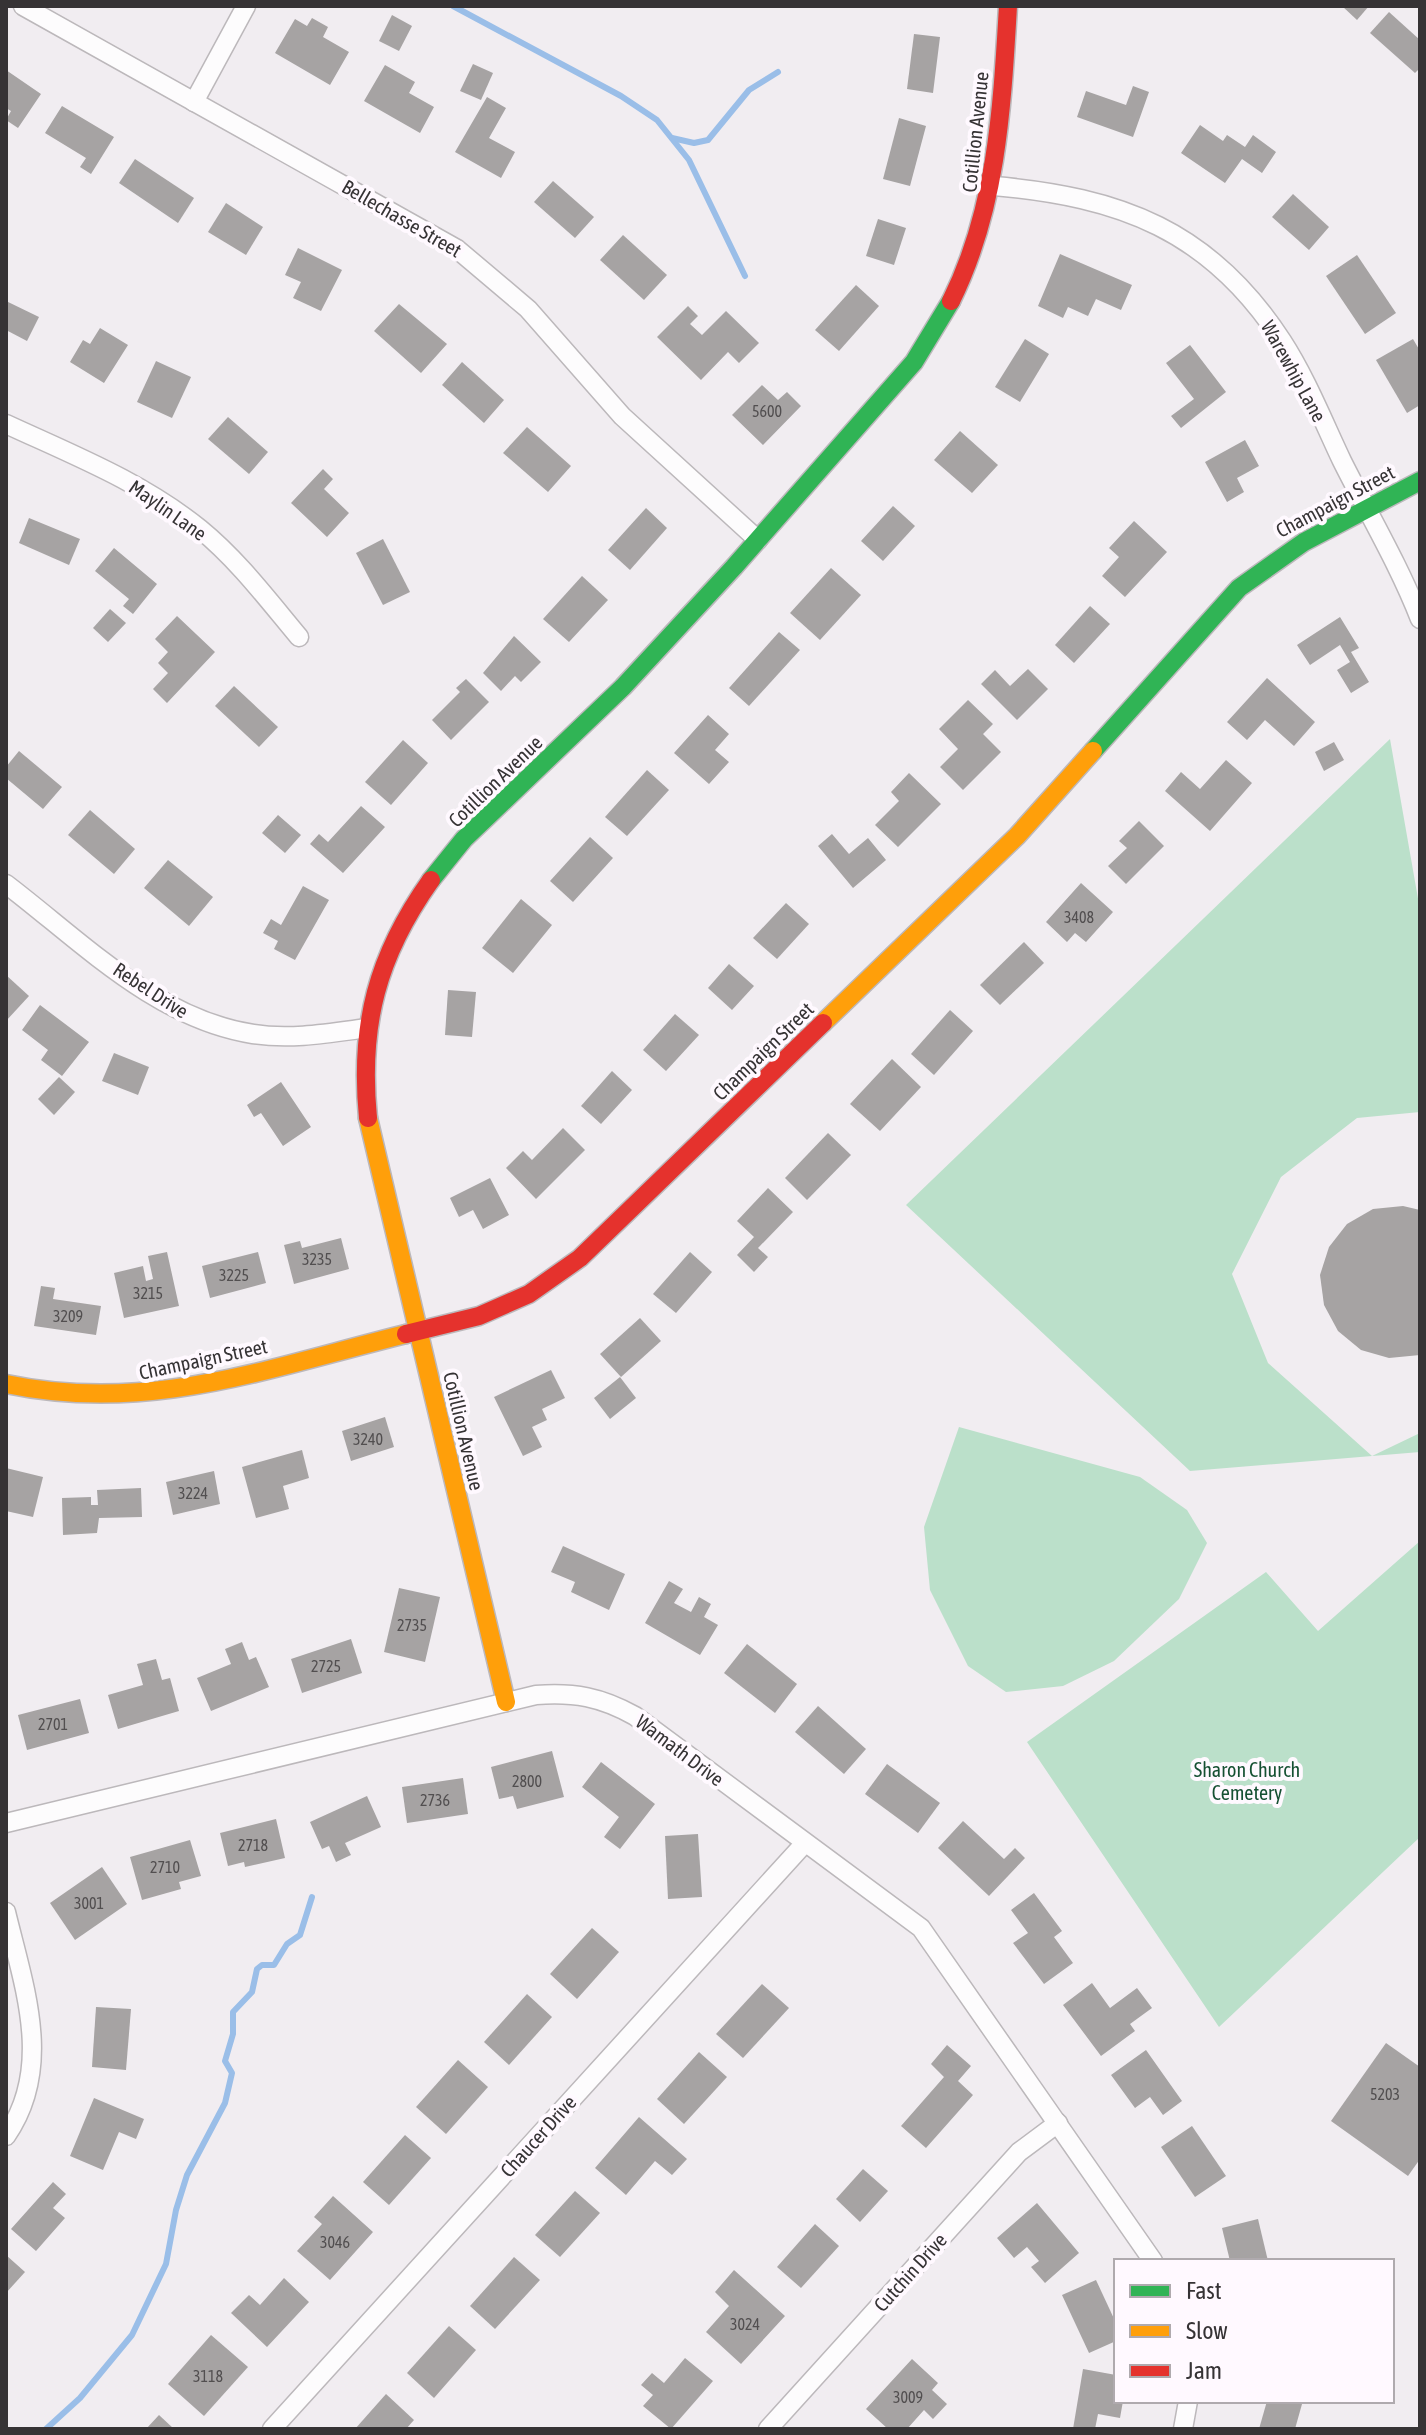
<svg xmlns="http://www.w3.org/2000/svg" width="1426" height="2435" viewBox="0 0 1426 2435" font-family="'Asap Condensed',sans-serif">
<style>
.green{fill:#bbe0ca}
.lines{fill:none;stroke-linecap:round;stroke-linejoin:round}
.stream{stroke:#9abee8;stroke-width:6}
.building{fill:#a6a3a3}
.street-casing{stroke:#bcb8bb;stroke-width:21}
.fast-casing{stroke:#bcb8bb;stroke-width:21}
.slow-casing{stroke:#bcb8bb;stroke-width:21}
.jam-casing{stroke:#bcb8bb;stroke-width:21}
.street{stroke:#fdfcfd;stroke-width:18}
.fast{stroke:#30b455;stroke-width:18}
.slow{stroke:#ff9f0a;stroke-width:18}
.jam{stroke:#e5322d;stroke-width:18}
.labels{text-anchor:middle;dominant-baseline:central;stroke-width:8;stroke-linejoin:round;paint-order:stroke}
.number-label{font-size:16px;fill:#524f50}
.street-label{font-size:20px;fill:#363335;stroke:#fff9ff}
.park-label{font-size:20px;fill:#155032;stroke:#fff9ff}
</style>
<rect width="100%" height="100%" fill="#f1edf1"/>
<g class="green">
<polygon points="1390,739 1420,910 1420,1112 1357,1118 1281,1177 1232,1274 1268,1363 1372,1456 1420,1433 1420,1452 1190,1471 906,1205"/>
<polygon points="959,1427 1140,1477 1187,1510 1207,1543 1179,1599 1114,1661 1063,1686 1006,1692 968,1666 930,1590 924,1527"/>
<polygon points="1420,1541 1420,1837 1219,2027 1027,1742 1266,1572 1318,1631"/>
</g>
<g class="lines">
<g class="stream">
<polyline points="453,6 621,96 657,120 689,160 745,276"/>
<polyline points="672,138 694,143 708,140 749,90 778,72"/>
<polyline points="46,2429 80,2398 132,2335 166,2264 176,2210 187,2175 225,2103 232,2073 225,2061 233,2034 233,2012 252,1992 257,1969 262,1965 274,1965 287,1944 300,1935 312,1897"/>
</g>
</g>
<g class="building">
<polygon points="1342,6 1369,6 1357,20"/>
<polygon points="1389,12 1420,40 1420,68 1415,73 1370,33"/>
<polygon points="392,15 412,26 399,51 379,41"/>
<polygon points="312,18 328,27 323,37 349,52 330,85 275,53 295,19 307,26"/>
<polygon points="914,34 940,37 933,93 907,89"/>
<polygon points="473,64 493,73 481,100 460,91"/>
<polygon points="385,65 415,82 409,93 434,107 420,133 364,101"/>
<polygon points="6,70 41,94 18,128 6,120 11,111 6,108"/>
<polygon points="1133,86 1149,92 1133,137 1077,117 1086,91 1126,105"/>
<polygon points="487,97 506,108 489,138 515,152 501,178 455,152"/>
<polygon points="62,106 114,137 91,174 80,167 86,158 45,133"/>
<polygon points="899,118 926,126 910,186 883,179"/>
<polygon points="1200,125 1223,141 1227,135 1245,147 1253,135 1276,152 1262,173 1242,159 1225,183 1181,153"/>
<polygon points="135,159 194,198 178,223 119,183"/>
<polygon points="553,181 594,217 575,238 534,202"/>
<polygon points="1293,194 1329,227 1309,250 1272,217"/>
<polygon points="226,203 263,227 246,255 208,232"/>
<polygon points="878,219 906,228 894,265 866,256"/>
<polygon points="623,235 667,275 644,300 600,260"/>
<polygon points="298,248 342,270 321,311 293,298 301,282 285,275"/>
<polygon points="1060,254 1132,285 1121,310 1096,299 1088,316 1068,307 1063,318 1038,306"/>
<polygon points="1357,255 1396,313 1365,334 1326,276"/>
<polygon points="856,285 879,306 839,351 815,330"/>
<polygon points="6,301 39,317 27,341 6,330"/>
<polygon points="399,304 447,344 421,373 374,331"/>
<polygon points="688,306 698,316 690,324 702,335 726,311 759,343 739,363 728,352 701,380 657,337"/>
<polygon points="100,328 128,345 104,383 70,362 83,340 90,344"/>
<polygon points="1025,339 1049,354 1020,402 995,387"/>
<polygon points="1413,339 1420,351 1420,405 1407,413 1376,360"/>
<polygon points="1190,345 1226,392 1181,428 1171,416 1194,399 1166,363"/>
<polygon points="156,361 191,377 172,418 137,402"/>
<polygon points="462,362 504,400 484,423 442,385"/>
<polygon points="762,385 778,400 787,392 801,406 763,445 732,415"/>
<polygon points="228,417 268,452 249,474 208,439"/>
<polygon points="527,427 571,466 548,492 503,453"/>
<polygon points="960,431 998,465 972,493 934,460"/>
<polygon points="1245,440 1259,466 1237,478 1244,492 1227,502 1205,462"/>
<polygon points="323,469 333,479 324,489 349,513 327,537 291,503"/>
<polygon points="893,506 915,526 883,561 861,541"/>
<polygon points="646,508 667,528 630,570 608,550"/>
<polygon points="29,518 80,539 69,565 19,543"/>
<polygon points="1134,521 1167,552 1125,597 1102,576 1119,557 1109,548"/>
<polygon points="383,539 410,592 383,605 356,553"/>
<polygon points="114,548 157,584 133,614 123,606 129,599 95,571"/>
<polygon points="831,568 861,595 820,640 790,613"/>
<polygon points="582,576 608,600 569,642 543,619"/>
<polygon points="1090,606 1110,624 1074,663 1055,645"/>
<polygon points="110,609 126,623 108,642 93,628"/>
<polygon points="177,616 215,652 167,703 153,689 168,673 158,663 168,652 155,639"/>
<polygon points="1340,617 1359,648 1351,652 1369,682 1351,693 1337,670 1350,662 1340,645 1310,665 1297,645"/>
<polygon points="779,632 800,650 749,706 729,688"/>
<polygon points="514,636 541,662 521,682 515,676 501,691 483,673"/>
<polygon points="1028,669 1048,689 1017,720 981,684 995,670 1010,686"/>
<polygon points="1267,678 1315,722 1294,746 1265,720 1247,740 1227,722"/>
<polygon points="466,679 489,702 451,740 432,720 460,692 456,688"/>
<polygon points="234,686 278,727 259,747 215,706"/>
<polygon points="968,700 993,724 983,734 1001,752 963,790 940,767 958,749 939,729"/>
<polygon points="708,715 729,734 715,750 729,762 709,784 674,753"/>
<polygon points="403,740 428,763 391,805 365,782"/>
<polygon points="1334,742 1344,760 1324,771 1315,752"/>
<polygon points="19,751 62,787 43,809 6,778 6,767"/>
<polygon points="1226,760 1252,783 1210,831 1165,791 1181,772 1200,789"/>
<polygon points="647,770 669,790 627,836 605,817"/>
<polygon points="909,773 941,804 898,847 875,825 899,801 891,792"/>
<polygon points="361,806 385,827 343,873 310,844 319,834 328,842"/>
<polygon points="90,810 135,849 114,874 68,835"/>
<polygon points="278,815 301,835 285,853 262,833"/>
<polygon points="1139,821 1164,846 1126,884 1108,866 1127,848 1119,841"/>
<polygon points="832,834 849,854 868,838 886,860 853,888 818,846"/>
<polygon points="590,837 613,858 573,902 550,881"/>
<polygon points="168,860 213,897 189,926 144,888"/>
<polygon points="1081,883 1113,912 1086,942 1075,933 1067,942 1046,922"/>
<polygon points="303,886 329,900 295,960 274,949 278,941 263,933 271,919 281,925"/>
<polygon points="521,899 552,925 513,973 482,948"/>
<polygon points="786,903 809,924 777,959 753,938"/>
<polygon points="1024,942 1044,963 1000,1005 980,985"/>
<polygon points="729,964 754,986 732,1010 708,988"/>
<polygon points="6,975 29,996 6,1021"/>
<polygon points="448,990 476,992 472,1037 445,1035"/>
<polygon points="40,1005 89,1042 62,1076 41,1060 48,1050 22,1030"/>
<polygon points="950,1010 973,1031 934,1075 911,1054"/>
<polygon points="675,1014 699,1035 666,1071 643,1050"/>
<polygon points="114,1053 149,1067 138,1095 102,1081"/>
<polygon points="892,1059 921,1087 880,1131 850,1104"/>
<polygon points="612,1071 632,1090 601,1124 581,1106"/>
<polygon points="59,1077 75,1092 54,1115 38,1099"/>
<polygon points="281,1082 311,1127 283,1146 261,1113 254,1117 247,1105"/>
<polygon points="563,1128 585,1150 536,1199 506,1168 523,1151 532,1160"/>
<polygon points="828,1133 851,1155 807,1200 785,1178"/>
<polygon points="490,1178 509,1215 483,1229 473,1210 459,1217 450,1198"/>
<polygon points="768,1188 793,1212 758,1248 768,1257 754,1272 737,1255 754,1237 737,1221"/>
<polygon points="1403,1206 1420,1210 1420,1355 1389,1358 1361,1350 1338,1331 1324,1305 1320,1275 1329,1247 1347,1224 1373,1209"/>
<polygon points="341,1238 349,1269 294,1284 284,1245 300,1241 302,1248"/>
<polygon points="167,1252 179,1306 124,1318 114,1273 143,1266 146,1281 153,1279 148,1256"/>
<polygon points="258,1252 266,1283 210,1298 202,1266"/>
<polygon points="690,1252 712,1272 676,1313 653,1294"/>
<polygon points="41,1286 55,1288 53,1299 101,1306 96,1335 34,1326"/>
<polygon points="640,1318 661,1341 621,1377 600,1354"/>
<polygon points="551,1370 565,1398 542,1409 547,1420 532,1427 542,1447 523,1456 494,1397"/>
<polygon points="620,1377 636,1398 610,1419 594,1398"/>
<polygon points="385,1417 394,1447 351,1461 342,1431"/>
<polygon points="302,1450 309,1478 283,1486 289,1509 256,1518 242,1467"/>
<polygon points="6,1468 43,1477 33,1517 6,1511"/>
<polygon points="214,1471 220,1504 173,1515 166,1482"/>
<polygon points="141,1488 142,1517 99,1518 97,1533 63,1535 62,1498 91,1497 91,1505 98,1505 97,1490"/>
<polygon points="563,1546 625,1574 609,1610 571,1592 575,1582 551,1572"/>
<polygon points="669,1581 683,1589 674,1603 691,1612 699,1597 711,1604 704,1617 718,1625 700,1655 645,1623"/>
<polygon points="399,1588 440,1597 425,1662 384,1652"/>
<polygon points="351,1639 362,1673 302,1693 291,1659"/>
<polygon points="242,1642 249,1660 256,1657 269,1687 211,1711 197,1678 231,1664 225,1649"/>
<polygon points="747,1644 797,1684 775,1713 724,1673"/>
<polygon points="156,1659 162,1680 170,1678 179,1711 118,1729 108,1695 143,1685 137,1664"/>
<polygon points="80,1699 89,1733 27,1750 18,1715"/>
<polygon points="818,1706 866,1749 844,1774 795,1732"/>
<polygon points="552,1751 564,1797 517,1809 513,1796 499,1799 491,1767"/>
<polygon points="601,1762 655,1804 620,1849 604,1837 619,1817 582,1787"/>
<polygon points="887,1764 940,1803 918,1833 865,1794"/>
<polygon points="463,1778 468,1814 407,1823 402,1787"/>
<polygon points="367,1796 381,1827 345,1843 351,1855 336,1862 329,1846 322,1849 310,1822"/>
<polygon points="276,1819 285,1858 245,1867 244,1862 228,1866 220,1833"/>
<polygon points="963,1821 1004,1859 1015,1848 1025,1858 989,1896 938,1848"/>
<polygon points="698,1834 702,1897 668,1899 665,1836"/>
<polygon points="190,1840 201,1876 179,1882 181,1889 142,1900 130,1857"/>
<polygon points="102,1867 127,1904 75,1940 50,1903"/>
<polygon points="1034,1893 1062,1931 1054,1937 1073,1963 1044,1984 1013,1943 1028,1933 1011,1910"/>
<polygon points="592,1928 619,1952 577,1999 550,1974"/>
<polygon points="1092,1983 1110,2008 1137,1988 1152,2008 1130,2024 1135,2031 1101,2056 1063,2005"/>
<polygon points="762,1984 789,2008 743,2058 716,2034"/>
<polygon points="527,1994 552,2017 509,2065 484,2042"/>
<polygon points="96,2007 131,2009 126,2070 92,2067"/>
<polygon points="1386,2043 1420,2067 1420,2159 1408,2176 1331,2121"/>
<polygon points="947,2045 971,2066 958,2081 973,2095 926,2148 901,2126 944,2077 931,2064"/>
<polygon points="1146,2050 1182,2101 1163,2115 1150,2097 1135,2108 1111,2075"/>
<polygon points="699,2052 727,2077 684,2124 657,2099"/>
<polygon points="458,2060 488,2087 446,2134 416,2107"/>
<polygon points="94,2098 144,2119 136,2139 119,2132 103,2170 70,2156"/>
<polygon points="639,2117 687,2159 672,2175 655,2161 626,2195 595,2168"/>
<polygon points="1192,2126 1226,2176 1195,2197 1161,2147"/>
<polygon points="405,2135 431,2158 389,2205 363,2182"/>
<polygon points="863,2169 888,2191 860,2222 836,2199"/>
<polygon points="53,2182 66,2194 53,2208 65,2218 36,2251 11,2229"/>
<polygon points="575,2191 600,2213 560,2257 535,2235"/>
<polygon points="333,2196 373,2232 330,2280 297,2251 322,2224 314,2217"/>
<polygon points="1037,2203 1079,2253 1045,2283 1031,2267 1039,2261 1027,2247 1014,2258 997,2238"/>
<polygon points="1258,2219 1268,2261 1230,2261 1222,2228"/>
<polygon points="815,2224 839,2246 801,2288 777,2267"/>
<polygon points="6,2255 25,2272 6,2293"/>
<polygon points="514,2257 540,2280 495,2329 470,2306"/>
<polygon points="734,2270 785,2316 741,2364 706,2332 729,2306 715,2292"/>
<polygon points="284,2278 309,2302 267,2347 231,2313 249,2295 260,2305"/>
<polygon points="1096,2280 1116,2323 1116,2341 1089,2353 1062,2295"/>
<polygon points="449,2326 476,2350 434,2398 407,2373"/>
<polygon points="211,2335 248,2367 204,2416 168,2384"/>
<polygon points="685,2358 713,2381 671,2429 643,2406 653,2395 641,2385 652,2373 664,2383"/>
<polygon points="912,2359 938,2383 932,2390 947,2404 933,2419 924,2410 907,2429 888,2429 866,2409"/>
<polygon points="1083,2369 1116,2375 1116,2401 1123,2401 1120,2418 1098,2414 1095,2429 1073,2429"/>
<polygon points="386,2394 414,2420 406,2429 355,2429"/>
<polygon points="1267,2401 1302,2404 1295,2429 1259,2429"/>
<polygon points="159,2415 174,2429 146,2429"/>
</g>
<g class="lines">
<g class="street-casing">
<g id="street">
<polyline points="23,6 457,249 528,309 622,416 758,540"/>
<polyline points="194,102 246,6"/>
<path d="M994,186C1120,197 1210,230 1282,341C1306,378 1323,421 1342,461C1368,513 1399,565 1420,619"/>
<path d="M6,424C73,455 142,482 200,529C238,560 268,600 299,637"/>
<path d="M6,884C81,941 156,1019 253,1034C291,1040 330,1033 368,1028"/>
<path d="M6,1823L536,1695C574,1692 601,1697 635,1716L921,1928L1153,2261"/>
<path d="M6,1912C24,1987 54,2067 6,2136"/>
<polyline points="272,2429 804,1844"/>
<polyline points="768,2429 1019,2152 1058,2123"/>
<polyline points="1183,2429 1188,2401"/>
</g>
</g>
<g class="fast-casing">
<g id="fast">
<polyline points="1093,751 1239,588 1304,542 1420,481"/>
<polyline points="431,880 464,839 623,687 734,567 914,362 951,301"/>
</g>
</g>
<g class="slow-casing">
<g id="slow">
<polyline points="823,1023 1017,836 1093,751"/>
<polyline points="368,1118 506,1702"/>
<path d="M6,1384C149,1414 268,1368 406,1334"/>
</g>
</g>
<g class="jam-casing">
<g id="jam">
<path d="M951,301C997,208 1002,108 1008,6"/>
<path d="M368,1118C359,1025 377,956 431,880"/>
<polyline points="406,1334 479,1316 529,1294 580,1258 823,1023"/>
</g>
</g>
<use href="#street" class="street"/>
<use href="#fast" class="fast"/>
<use href="#slow" class="slow"/>
<use href="#jam" class="jam"/>
</g>
<g class="labels">
<g class="number-label">
<text x="767" y="411">5600</text>
<text x="1079" y="917">3408</text>
<text x="317" y="1259">3235</text>
<text x="234" y="1275">3225</text>
<text x="148" y="1293">3215</text>
<text x="68" y="1316">3209</text>
<text x="368" y="1439">3240</text>
<text x="193" y="1493">3224</text>
<text x="412" y="1625">2735</text>
<text x="326" y="1666">2725</text>
<text x="53" y="1724">2701</text>
<text x="527" y="1781">2800</text>
<text x="435" y="1800">2736</text>
<text x="253" y="1845">2718</text>
<text x="165" y="1867">2710</text>
<text x="89" y="1903">3001</text>
<text x="1385" y="2094">5203</text>
<text x="335" y="2242">3046</text>
<text x="745" y="2324">3024</text>
<text x="208" y="2376">3118</text>
<text x="908" y="2397">3009</text>
</g>
<g class="street-label">
<text transform="translate(975 132) rotate(-84)">Cotillion Avenue</text>
<text transform="translate(402 218) rotate(30)">Bellechasse Street</text>
<text transform="translate(1294 371) rotate(61)">Warewhip Lane</text>
<text transform="translate(1335 501) rotate(-28)">Champaign Street</text>
<text transform="translate(168 510) rotate(35)">Maylin Lane</text>
<text transform="translate(495 781) rotate(-44)">Cotillion Avenue</text>
<text transform="translate(151 990) rotate(33)">Rebel Drive</text>
<text transform="translate(763 1051) rotate(-44)">Champaign Street</text>
<text transform="translate(203 1359) rotate(-12)">Champaign Street</text>
<text transform="translate(464 1431) rotate(77)">Cotillion Avenue</text>
<text transform="translate(680 1750) rotate(37)">Wamath Drive</text>
<text transform="translate(538 2136) rotate(-48)">Chaucer Drive</text>
<text transform="translate(910 2272) rotate(-48)">Cutchin Drive</text>
</g>
<g class="park-label">
<text x="1247" y="1769">Sharon Church<tspan x="1247" dy="23">Cemetery</tspan></text>
</g>
</g>
<rect width="1426" height="2435" fill="none" stroke="#363335" stroke-width="16"/>
<rect x="1114" y="2259" width="280" height="144" fill="#fff9ff" stroke="#afaaae" stroke-width="2"/>
<rect x="1130" y="2285" width="40" height="12" fill="#30b455" stroke="#afaaae" stroke-width="2"/>
<text x="1186" y="2299" font-size="24" fill="#363335">Fast</text>
<rect x="1130" y="2325" width="40" height="12" fill="#ff9f0a" stroke="#afaaae" stroke-width="2"/>
<text x="1186" y="2339" font-size="24" fill="#363335">Slow</text>
<rect x="1130" y="2365" width="40" height="12" fill="#e5322d" stroke="#afaaae" stroke-width="2"/>
<text x="1186" y="2379" font-size="24" fill="#363335">Jam</text>
</svg>
